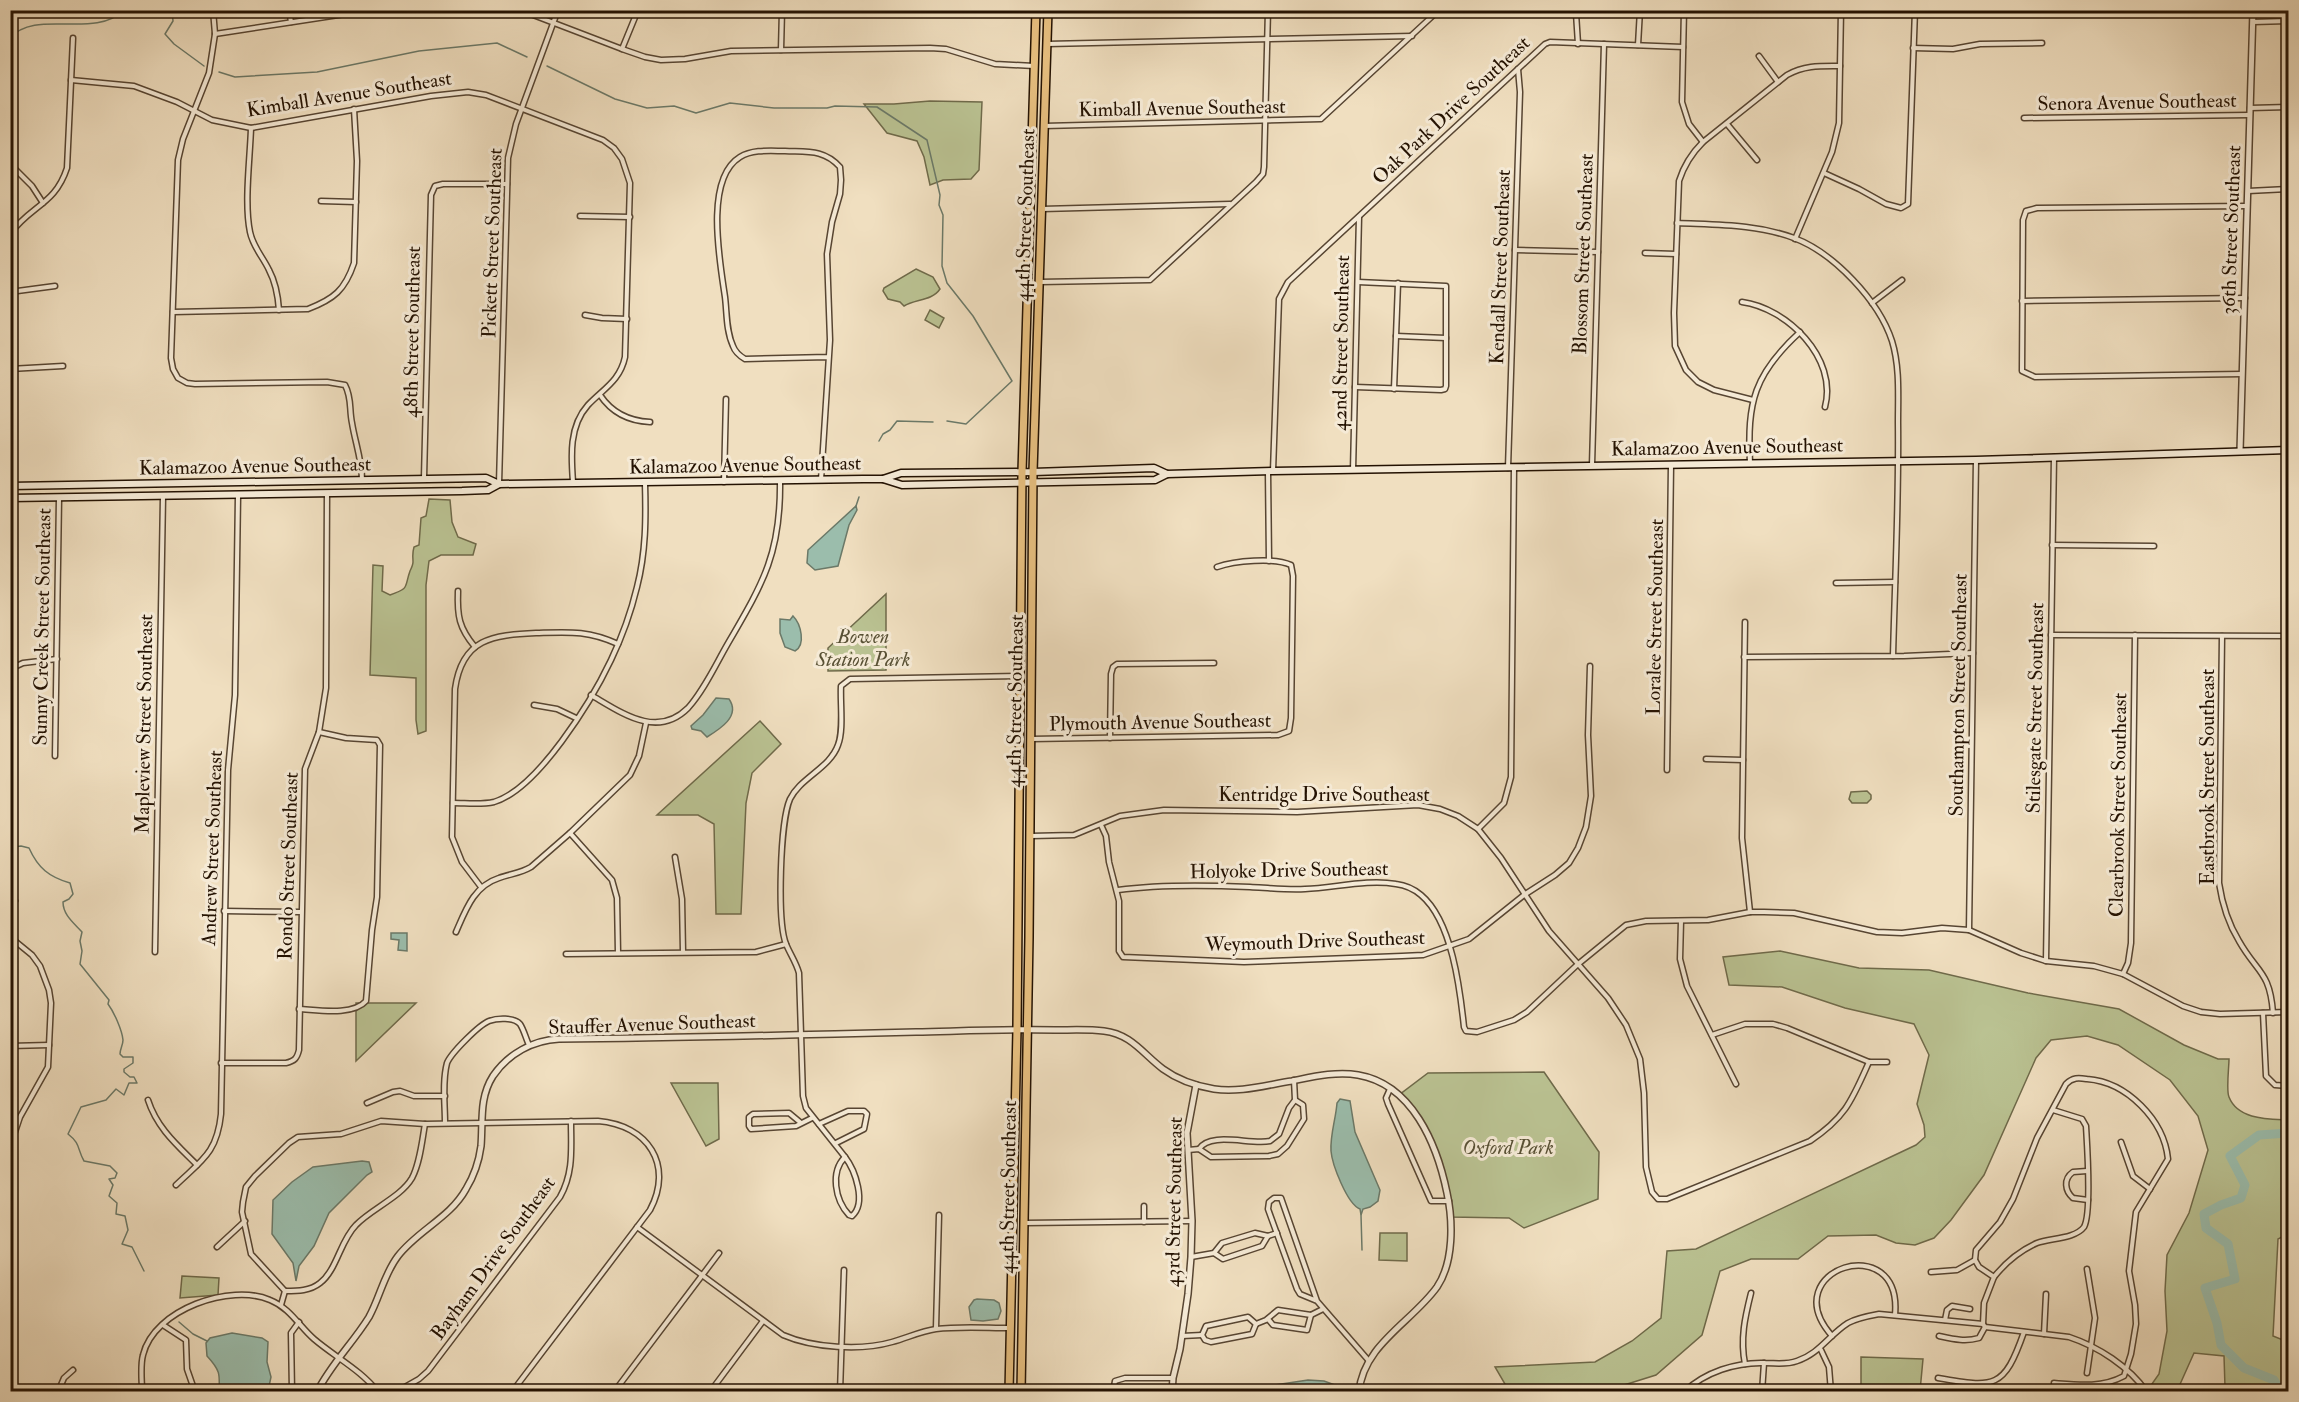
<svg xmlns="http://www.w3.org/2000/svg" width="2299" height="1402" viewBox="0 0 2299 1402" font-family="'IM FELL Double Pica',serif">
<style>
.green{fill:#bac292;stroke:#6f6a4a;stroke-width:1.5}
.water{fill:#9bbdac;stroke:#6b7968;stroke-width:1.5}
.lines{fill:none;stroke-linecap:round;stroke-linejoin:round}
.stream{stroke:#6b7968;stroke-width:1.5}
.river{stroke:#9bbdac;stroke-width:9}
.minor-casing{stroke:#574532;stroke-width:7}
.tertiary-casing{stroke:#574532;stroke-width:8}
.secondary-casing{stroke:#241202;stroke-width:9}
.primary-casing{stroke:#241202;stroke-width:10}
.minor{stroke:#f5ead6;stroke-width:4}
.tertiary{stroke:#f5ead6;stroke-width:5}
.secondary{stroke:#f5ead6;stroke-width:6}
.primary{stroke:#e8c080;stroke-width:7}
.labels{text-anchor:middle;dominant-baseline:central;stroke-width:6;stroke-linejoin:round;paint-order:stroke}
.street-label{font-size:20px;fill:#241202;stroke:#f5ead6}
.park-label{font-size:20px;font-style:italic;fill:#585034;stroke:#f5ead6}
</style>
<rect width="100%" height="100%" fill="#f0dfc0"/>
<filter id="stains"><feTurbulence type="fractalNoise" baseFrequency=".00333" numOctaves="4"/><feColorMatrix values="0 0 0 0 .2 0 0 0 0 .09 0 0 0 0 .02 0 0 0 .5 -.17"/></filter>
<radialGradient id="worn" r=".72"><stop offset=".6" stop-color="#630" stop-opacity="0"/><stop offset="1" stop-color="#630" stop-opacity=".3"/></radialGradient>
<g class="green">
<polygon points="930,101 982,102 979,170 971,179 943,180 930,185 924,157 917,141 887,133 864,104 894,104"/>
<path d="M916,269L933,277L940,289C932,301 915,299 904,306L900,302L888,299L883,291L884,288Z"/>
<polygon points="930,310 944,318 939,328 925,320"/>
<path d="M429,499L450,500L452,522L458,537L476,544L473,555H441L429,561L426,585V731L418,734L416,720V678L370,675L373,565L383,566L382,591L390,595C410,588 404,588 410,571C411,569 413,565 413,562C413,556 412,554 414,547L419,545L421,518L426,516Z"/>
<polygon points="886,594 886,670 828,671 828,648"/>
<polygon points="760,721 781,744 752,773 746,803 741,914 716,914 714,824 698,815 657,815"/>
<polygon points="1867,791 1871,795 1871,799 1867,803 1852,803 1849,799 1851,792"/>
<path d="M1780,951L1859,968L1929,970L2028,993L2119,1009L2184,1045L2218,1059H2229C2229,1068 2226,1090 2229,1097C2238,1120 2269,1119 2288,1120V1234L2278,1239L2273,1336L2288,1342V1391H2256L2255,1385L2225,1387L2224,1356L2194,1353L2177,1391H2147L2159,1374L2167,1331L2165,1291L2167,1255L2189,1213L2208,1150L2198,1116L2170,1080L2118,1045L2087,1036L2051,1040L2036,1058L1984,1175L1951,1220L1934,1238L1915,1245L1896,1243L1876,1235L1828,1236L1798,1259H1751L1720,1271L1702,1335L1656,1375L1605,1391H1509L1495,1367L1595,1362L1632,1341L1661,1318L1667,1251L1696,1249L1916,1145L1925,1137L1924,1125L1917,1104L1929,1055L1914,1024L1845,1008L1782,987L1729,985L1723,957Z"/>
<polygon points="356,1003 416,1003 356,1061"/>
<polygon points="1544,1072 1599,1152 1598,1199 1524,1228 1509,1218 1450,1217 1438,1160 1425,1130 1399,1095 1428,1073"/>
<polygon points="671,1083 718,1083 719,1139 706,1146"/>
<polygon points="1380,1233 1407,1233 1407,1261 1379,1260"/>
<polygon points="182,1276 219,1278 218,1295 180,1298"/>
<polygon points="1861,1357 1923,1359 1920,1391 1861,1391"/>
</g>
<g class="water">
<polygon points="856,506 857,510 849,525 838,566 815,570 807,563 808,550"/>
<path d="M793,616C801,624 806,645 795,651L785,647L780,633V619L790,620Z"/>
<path d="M716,698L729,699C741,716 720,729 707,737L701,731L692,729L691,726L703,715Z"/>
<polygon points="391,933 407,933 407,951 398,950 399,940 391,939"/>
<path d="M1340,1099L1350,1101L1355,1132L1380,1190L1378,1201L1370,1207L1363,1209L1361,1215L1360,1209C1347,1204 1332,1164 1331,1151C1330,1135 1336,1118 1337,1103Z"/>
<polygon points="362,1161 369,1162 372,1172 367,1175 329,1213 314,1246 299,1266 296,1281 293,1263 272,1234 273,1200 292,1182 313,1167"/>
<polygon points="977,1299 994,1300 999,1303 1001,1311 998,1319 983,1321 971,1320 969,1307 974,1300"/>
<path d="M232,1333L262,1338L268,1342L267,1362L271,1377L268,1391H219C220,1374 220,1370 207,1356L206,1343L210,1338Z"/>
<polygon points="1308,1380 1324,1381 1338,1386 1339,1391 1270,1391 1275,1385"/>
</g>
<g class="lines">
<g class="stream">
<polyline points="172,10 173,21 165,34 174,44 204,66"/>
<path d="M10,38C36,8 94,40 124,10"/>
<polyline points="547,66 615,99 647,108 674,106 696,113 730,103 774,108 827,108 835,106 877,107 927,140 940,195 939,205 943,215 942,266 947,283 973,316 1012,381 966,424 947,421"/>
<polyline points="219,72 235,77 317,72 419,51 497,43 527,57"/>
<polyline points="879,441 883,434 890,430 897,421 933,422"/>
<polyline points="856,506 859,497"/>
<polyline points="10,570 16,572 13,583 10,586"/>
<path d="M10,853L14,847L21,846L29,848C38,868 49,877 70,883L73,894L69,899L63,902C63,915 74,923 82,932L80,941L82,951L80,964L109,1000L108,1004C114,1012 122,1030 123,1040C123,1045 120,1049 120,1054L123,1057H133V1063L124,1069V1072L130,1077H134L137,1083H129L124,1095L116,1089L106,1100L81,1107L68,1134C81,1144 77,1149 84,1161L110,1166L117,1173L115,1178L109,1179L113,1185L109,1196L117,1203L116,1214L125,1216L128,1230L122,1244L132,1247L144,1271"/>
<polyline points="10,857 10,862"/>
<polyline points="1361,1215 1362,1250"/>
<polyline points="179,1322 193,1334 207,1341"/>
</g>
<polyline class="river" points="2281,1392 2274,1380 2244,1368 2221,1345 2217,1323 2205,1288 2235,1279 2228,1244 2206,1228 2204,1214 2221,1205 2241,1198 2245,1185 2230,1156 2259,1135 2288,1133"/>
<g class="minor-casing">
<g id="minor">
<path d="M213,10L215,34L209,73L183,139L178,160L171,358L173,369L178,378L187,383L195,384L327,382L345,385C352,398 349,409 352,423C355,442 362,460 362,480"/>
<polyline points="289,10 291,22"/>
<polyline points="520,10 622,49 645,57 661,60 685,59 731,51 930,48 946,49 995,64 1034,66"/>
<polyline points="1574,10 1576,13 1578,44"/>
<polyline points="1684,10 1682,102 1689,124 1703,142"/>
<polyline points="2253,22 2288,21"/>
<polyline points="215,34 371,10"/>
<polyline points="1047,44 1412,36"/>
<polyline points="1638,45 1640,10"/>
<polyline points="1913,48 1953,49 1980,44 2042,43"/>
<polyline points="622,49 638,10"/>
<polyline points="781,50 782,10"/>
<polyline points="1759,56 1778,82"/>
<path d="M71,80L134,86L177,102L212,120L251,128L431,96L468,92L486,95L603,140L614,148L622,159L630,183L625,357C620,381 603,389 588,405C569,426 571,456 573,482"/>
<polyline points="2250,108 2288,107"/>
<polyline points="2024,118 2249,115"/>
<polyline points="1727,124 1757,160"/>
<polyline points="1044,126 1321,119 1439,10"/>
<path d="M251,128C250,159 244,203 250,232C253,247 263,257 269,270C276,283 278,296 279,310"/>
<polyline points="10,164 32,186 43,203"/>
<polyline points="1824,173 1859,189 1886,204 1901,208 1908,204 1915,10"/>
<polyline points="2248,191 2288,189"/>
<polyline points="321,201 356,202"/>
<polyline points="1042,209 1230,204"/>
<polyline points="580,216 630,217"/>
<path d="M1677,223C1717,225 1756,224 1794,238C1834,253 1879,301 1892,341C1900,367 1898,396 1898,423C1899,501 1895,578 1893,656"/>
<path d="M10,234C31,205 55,205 67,168L73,38"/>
<polyline points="1795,239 1832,152 1839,123 1841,10"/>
<polyline points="1515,250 1598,252"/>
<polyline points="1645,253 1676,254"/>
<polyline points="1040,282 1150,280 1256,182 1263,174 1264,167 1268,10"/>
<polyline points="10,292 55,286"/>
<polyline points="2022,301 2245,298"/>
<path d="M1742,302C1787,308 1838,358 1825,407"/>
<polyline points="1872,303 1902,280"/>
<path d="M173,312L308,309C334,299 345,290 354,263L357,161L354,109"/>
<polyline points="585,315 602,318 627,319"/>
<polyline points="1396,336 1446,338"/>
<polyline points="10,369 63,366"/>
<polyline points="2242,374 2035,377 2022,371 2023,220 2026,211 2037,208 2247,206"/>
<polyline points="10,378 13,486"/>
<polyline points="1355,387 1441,390 1445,389 1446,386 1446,286 1358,282"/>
<polyline points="1394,389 1398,283"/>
<path d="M600,395C612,413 628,421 650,422"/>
<path d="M1753,400L1714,390L1698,382L1686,370L1675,346L1674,313L1679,181C1684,165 1691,154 1703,142L1787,75C1805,65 1821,66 1840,66"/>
<path d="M1750,463C1747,402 1754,374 1800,332"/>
<polyline points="1592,465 1604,44"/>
<polyline points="1508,468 1520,92 1518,69"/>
<polyline points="1353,470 1359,217"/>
<polyline points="1273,471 1279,299 1288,282 1545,44 1550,42 1683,47"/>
<polyline points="1268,472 1269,561"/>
<polyline points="424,478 431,195 435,186 443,184 507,184"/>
<path d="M821,480L830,340L827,254L832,222L840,194L841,180L840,167C824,149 807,152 785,151C771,151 753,149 740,157C704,179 720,262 725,297C727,313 726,331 733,346C735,352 740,356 745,359L828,357"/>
<polyline points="724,482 726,399"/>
<polyline points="499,484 508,158 516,124 558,10"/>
<polyline points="2052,545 2154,546"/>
<polyline points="1836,583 1895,582"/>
<path d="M458,591C457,616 459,628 475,647"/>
<polyline points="1745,622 1742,838 1750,912"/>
<polyline points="2051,635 2288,636"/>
<path d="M2222,636L2219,883C2222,903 2228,923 2239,941C2257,973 2270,971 2273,1013"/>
<polyline points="1744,657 1904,656 1973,653"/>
<polyline points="10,669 23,663 57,659"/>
<path d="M591,695C622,713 657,739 688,708C704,690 715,666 727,645C763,583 781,554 780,481"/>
<polyline points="534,705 557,709 576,718"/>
<polyline points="1110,738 1111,674 1113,667 1117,664 1214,663"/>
<path d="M1031,739L1278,735L1289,731L1291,718L1293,576L1291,565C1274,557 1234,561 1217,567"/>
<polyline points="55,756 59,498"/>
<polyline points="1706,759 1743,760"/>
<polyline points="1667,770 1671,465"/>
<path d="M453,803C466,803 481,805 494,802C538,789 592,700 611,660C622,637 631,612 637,587C646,552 646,518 645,483"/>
<polyline points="1101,825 1106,836 1109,862 1119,901 1119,951 1123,957 1244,962 1402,956 1423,955 1469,939 1524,895 1555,875 1569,863 1578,848 1586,827 1591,796 1588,735 1590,666"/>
<polyline points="1478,829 1504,803 1511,777 1514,467"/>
<polyline points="570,833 612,880 617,898 618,953"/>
<path d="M1031,836L1074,835L1120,816L1164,810L1297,812L1418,805L1440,809L1458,816L1478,829L1501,858L1549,931L1608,998L1626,1025L1640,1059L1644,1093L1646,1167L1652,1192L1658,1199H1667L1810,1141C1846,1117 1852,1100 1869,1062"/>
<polyline points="675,857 682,899 683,952"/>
<path d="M481,887L462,862L452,837L455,689C462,638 493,635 536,633C568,632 588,630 618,644"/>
<path d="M1118,890C1161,884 1206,885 1250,887C1268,888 1287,890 1305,889C1334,888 1367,879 1396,884C1404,885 1414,889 1421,895C1452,921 1460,989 1464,1027L1466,1031L1477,1032L1514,1020L1527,1012L1577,965L1626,925L1646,921L1708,920L1750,912H1764L1794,913L1877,932L1902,933L1942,928L1969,930L2021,953L2046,961L2094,966L2123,974L2183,1006L2201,1012L2220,1014L2288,1012"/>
<polyline points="10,907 15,901"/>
<polyline points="224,911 300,912"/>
<polyline points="1681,921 1680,959 1687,986 1736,1084"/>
<polyline points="1969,930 1976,460"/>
<path d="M456,932C466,909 474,886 499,878C510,874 521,873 531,867L570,833L630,775L639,756L646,723"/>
<polyline points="10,937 32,955 40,966 49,990 51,1003 48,1067 20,1117 10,1147"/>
<polyline points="155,952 163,497"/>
<polyline points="566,954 756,952 786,944"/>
<polyline points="2046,961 2054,457"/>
<polyline points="2123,974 2128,963 2131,943 2135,635"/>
<path d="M299,1009C318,1010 353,1016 366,1001L372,930L377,897L380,745L377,740L346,738L319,732"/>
<polyline points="2263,1013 2266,1076 2275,1085 2288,1086"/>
<polyline points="1712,1035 1745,1024 1773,1024 1787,1028 1869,1062 1887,1062"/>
<polyline points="10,1046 49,1045"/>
<path d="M221,1063H286C295,1061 297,1058 299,1050L305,769L319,732L326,688L327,494"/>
<polyline points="1390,1089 1386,1098 1388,1104 1431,1201 1449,1201"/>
<path d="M148,1100C157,1128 177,1145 197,1165"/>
<polyline points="367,1103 393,1092 400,1091 414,1096 445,1096"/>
<path d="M445,1123C445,1104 442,1082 447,1063C451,1053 479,1025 489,1021C497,1018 514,1017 520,1024C524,1030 526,1039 529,1045"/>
<polyline points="801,1123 789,1113 753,1114 749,1117 749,1126 751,1129 796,1126 812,1118"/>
<polyline points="819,1124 848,1111 864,1111 867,1114 864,1129 836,1143"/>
<polyline points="2121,1142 2133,1176 2150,1189"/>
<path d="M1199,1149C1210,1131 1250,1145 1270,1141L1279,1134L1289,1108L1295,1100L1294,1080"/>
<polyline points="1188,1150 1199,1149 1211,1157 1269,1156 1278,1154 1287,1146 1304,1119 1303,1105 1295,1100"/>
<path d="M845,1157L806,1108L803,1096L799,973C796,962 790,954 786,944C777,921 780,822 790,799C800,778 830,768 838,745C844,730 840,703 841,686L850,679L1019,676"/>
<path d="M845,1157C855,1170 867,1203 852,1216L849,1215C835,1200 830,1172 845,1157Z"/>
<path d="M2087,1171L2073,1172C2063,1179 2065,1191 2073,1198L2088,1200"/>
<path d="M176,1185C202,1160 217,1153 221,1114L228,770L235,695L238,496"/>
<polyline points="1144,1222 1144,1206"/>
<polyline points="1025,1223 1192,1221"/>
<path d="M637,1227L783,1335C813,1348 861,1351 892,1342C907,1338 921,1331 936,1329C960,1326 986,1328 1010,1328"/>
<polyline points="217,1247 245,1221"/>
<polyline points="1214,1253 1223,1259 1262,1246 1268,1236"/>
<polyline points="1191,1257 1214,1253 1222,1243 1255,1233 1268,1236 1277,1233"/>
<polyline points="1931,1272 1957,1270 1975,1260"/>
<path d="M1994,1277C2006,1262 2019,1251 2037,1243C2050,1238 2075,1239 2084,1227C2092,1213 2087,1144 2086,1126L2082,1119L2053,1110"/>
<path d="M285,1291L251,1254L242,1212L243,1202L246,1187L255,1176L289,1143L298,1137L341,1134L381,1121L425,1124L598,1121C648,1125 674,1165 650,1210L512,1392"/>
<path d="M285,1291C298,1291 310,1291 320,1283C337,1270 340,1241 356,1225C371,1209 401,1197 412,1178C420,1163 422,1141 425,1124"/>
<polyline points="1317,1301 1300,1294 1297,1289 1268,1209 1269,1202 1274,1198 1281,1198 1317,1301 1369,1361"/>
<polyline points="281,1305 285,1291"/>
<polyline points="1268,1319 1273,1325 1307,1330 1311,1315"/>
<polyline points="1945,1320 1947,1310 1952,1306 1970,1309"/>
<polyline points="1256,1324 1266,1320 1278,1310 1311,1315 1323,1309"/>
<path d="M1983,1324L1984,1303L1994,1277L1979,1267L1975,1260L1976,1250L2000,1222L2013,1199L2037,1138L2066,1084C2073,1077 2079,1078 2087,1079C2127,1082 2164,1120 2168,1159L2136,1212L2129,1271L2135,1305L2136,1324L2131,1354L2124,1376C2102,1388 2078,1385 2054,1383"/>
<polyline points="163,1325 186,1340 187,1369 195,1392"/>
<polyline points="936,1328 939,1215"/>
<polyline points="2044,1334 2046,1294"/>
<polyline points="1202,1335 1205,1340 1211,1342 1252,1334 1256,1324"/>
<polyline points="1202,1335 1206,1326 1248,1317 1256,1324"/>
<polyline points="1182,1336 1202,1335"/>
<path d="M1832,1336C1773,1269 1903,1228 1895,1315"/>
<path d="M1939,1336C1953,1339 1965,1342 1979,1338L1985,1327"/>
<polyline points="1821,1350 1829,1367 1831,1392"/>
<path d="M1745,1364C1740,1339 1745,1317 1751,1293"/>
<polyline points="2087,1373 2095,1318 2087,1269"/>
<path d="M1938,1378C1995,1388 2004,1389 2024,1332"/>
<polyline points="2220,1389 2220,1392"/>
<polyline points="58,1392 64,1378 73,1370"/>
<path d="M142,1392C142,1380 140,1366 143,1355C154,1309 231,1283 270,1300C290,1308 299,1326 314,1339C335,1357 361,1370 378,1392"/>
<polyline points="292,1392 291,1333 299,1322"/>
<path d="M396,1392L419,1379L428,1371L560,1197C574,1172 571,1148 571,1121"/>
<polyline points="614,1392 719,1253"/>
<polyline points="710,1392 763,1321"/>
<polyline points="840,1392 844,1270"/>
<polyline points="1113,1392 1115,1381 1125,1378 1173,1378"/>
<path d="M1684,1392C1705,1372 1736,1362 1765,1363C1776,1363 1786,1365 1797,1361C1819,1354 1829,1335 1848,1323C1857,1318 1868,1316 1879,1314L1983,1324L1985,1327L2069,1337C2099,1347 2128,1366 2147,1392"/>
<polyline points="1762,1392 1764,1363"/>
</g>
</g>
<g class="tertiary-casing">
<g id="tertiary">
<polyline points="2240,451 2253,10"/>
<path d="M317,1392C331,1364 353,1343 369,1317C380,1297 384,1274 398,1256C418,1230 450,1218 466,1189C474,1176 479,1161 481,1146C483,1121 479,1098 493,1076C508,1054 533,1040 559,1039C678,1038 797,1035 916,1032C962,1031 1009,1029 1055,1030C1071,1030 1088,1029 1104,1031C1131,1034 1143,1054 1163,1069C1178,1080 1196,1086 1214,1089C1239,1093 1266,1085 1292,1081C1312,1077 1336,1071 1358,1075C1412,1084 1437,1144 1447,1193C1453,1221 1454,1262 1437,1287C1412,1322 1363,1345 1359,1392"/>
<polyline points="1172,1392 1173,1378 1180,1349 1188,1294 1191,1257 1192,1221 1187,1133 1196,1085"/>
</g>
</g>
<g class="secondary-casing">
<g id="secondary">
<polyline points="883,479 901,473 1033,472 1154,468 1167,474"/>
<polyline points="10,486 486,478 499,484"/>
<polyline points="10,498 462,491 488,490 499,484 863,479 883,479 902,485 1155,480 1167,474 1273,471 1976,460 2288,450"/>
</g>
</g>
<g class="primary-casing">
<g id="primary">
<polyline points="1009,1392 1017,1029 1022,472 1036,10"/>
<polyline points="1021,1392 1029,937 1033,472 1048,10"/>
</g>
</g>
<use href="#minor" class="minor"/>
<use href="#tertiary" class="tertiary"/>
<use href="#secondary" class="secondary"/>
<use href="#primary" class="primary"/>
</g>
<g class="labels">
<g class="street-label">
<text transform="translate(349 94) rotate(-9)">Kimball Avenue Southeast</text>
<text transform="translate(2137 102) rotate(-1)">Senora Avenue Southeast</text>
<text transform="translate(1182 108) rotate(-1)">Kimball Avenue Southeast</text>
<text transform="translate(1451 110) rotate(-43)">Oak Park Drive Southeast</text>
<text transform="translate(1025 215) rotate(-88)">44th Street Southeast</text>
<text transform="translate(2231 230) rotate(-88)">36th Street Southeast</text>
<text transform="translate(492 243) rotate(-88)">Pickett Street Southeast</text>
<text transform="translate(1583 254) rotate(-88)">Blossom Street Southeast</text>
<text transform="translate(1500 267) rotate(-88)">Kendall Street Southeast</text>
<text transform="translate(412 332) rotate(-89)">48th Street Southeast</text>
<text transform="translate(1341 343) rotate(-89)">42nd Street Southeast</text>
<text transform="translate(1727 447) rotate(-1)">Kalamazoo Avenue Southeast</text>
<text transform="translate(745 465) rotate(-1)">Kalamazoo Avenue Southeast</text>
<text transform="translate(255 466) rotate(-1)">Kalamazoo Avenue Southeast</text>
<text transform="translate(1655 617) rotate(-89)">Loralee Street Southeast</text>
<text transform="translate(42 627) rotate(-89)">Sunny Creek Street Southeast</text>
<text transform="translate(1958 695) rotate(-89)">Southampton Street Southeast</text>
<text transform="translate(1015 701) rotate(-89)">44th Street Southeast</text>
<text transform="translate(2035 708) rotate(-89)">Stilesgate Street Southeast</text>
<text transform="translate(1160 722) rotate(-1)">Plymouth Avenue Southeast</text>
<text transform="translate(144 724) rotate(-89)">Mapleview Street Southeast</text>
<text transform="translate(2207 777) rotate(-90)">Eastbrook Street Southeast</text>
<text x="1324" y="794">Kentridge Drive Southeast</text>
<text transform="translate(2118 805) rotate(-89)">Clearbrook Street Southeast</text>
<text transform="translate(212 848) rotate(-88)">Andrew Street Southeast</text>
<text transform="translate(288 866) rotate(-88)">Rondo Street Southeast</text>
<text transform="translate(1289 870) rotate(-1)">Holyoke Drive Southeast</text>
<text transform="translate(1315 941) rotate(-2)">Weymouth Drive Southeast</text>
<text transform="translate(652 1024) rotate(-2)">Stauffer Avenue Southeast</text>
<text transform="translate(1008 1187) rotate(-89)">44th Street Southeast</text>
<text transform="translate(1174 1202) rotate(-89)">43rd Street Southeast</text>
<text transform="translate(493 1258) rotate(-54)">Bayham Drive Southeast</text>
</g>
<g class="park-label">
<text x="863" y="636">Bowen<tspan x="863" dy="23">Station Park</tspan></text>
<text x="1508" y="1147">Oxford Park</text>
</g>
</g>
<rect width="2299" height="1402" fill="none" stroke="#f0dfc0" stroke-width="36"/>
<rect x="12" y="12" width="2275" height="1378" fill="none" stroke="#241202" stroke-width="3"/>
<rect x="18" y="18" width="2263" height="1366" fill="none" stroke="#241202" stroke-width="1.5"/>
<rect width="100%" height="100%" filter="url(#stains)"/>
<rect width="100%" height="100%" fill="url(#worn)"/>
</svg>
